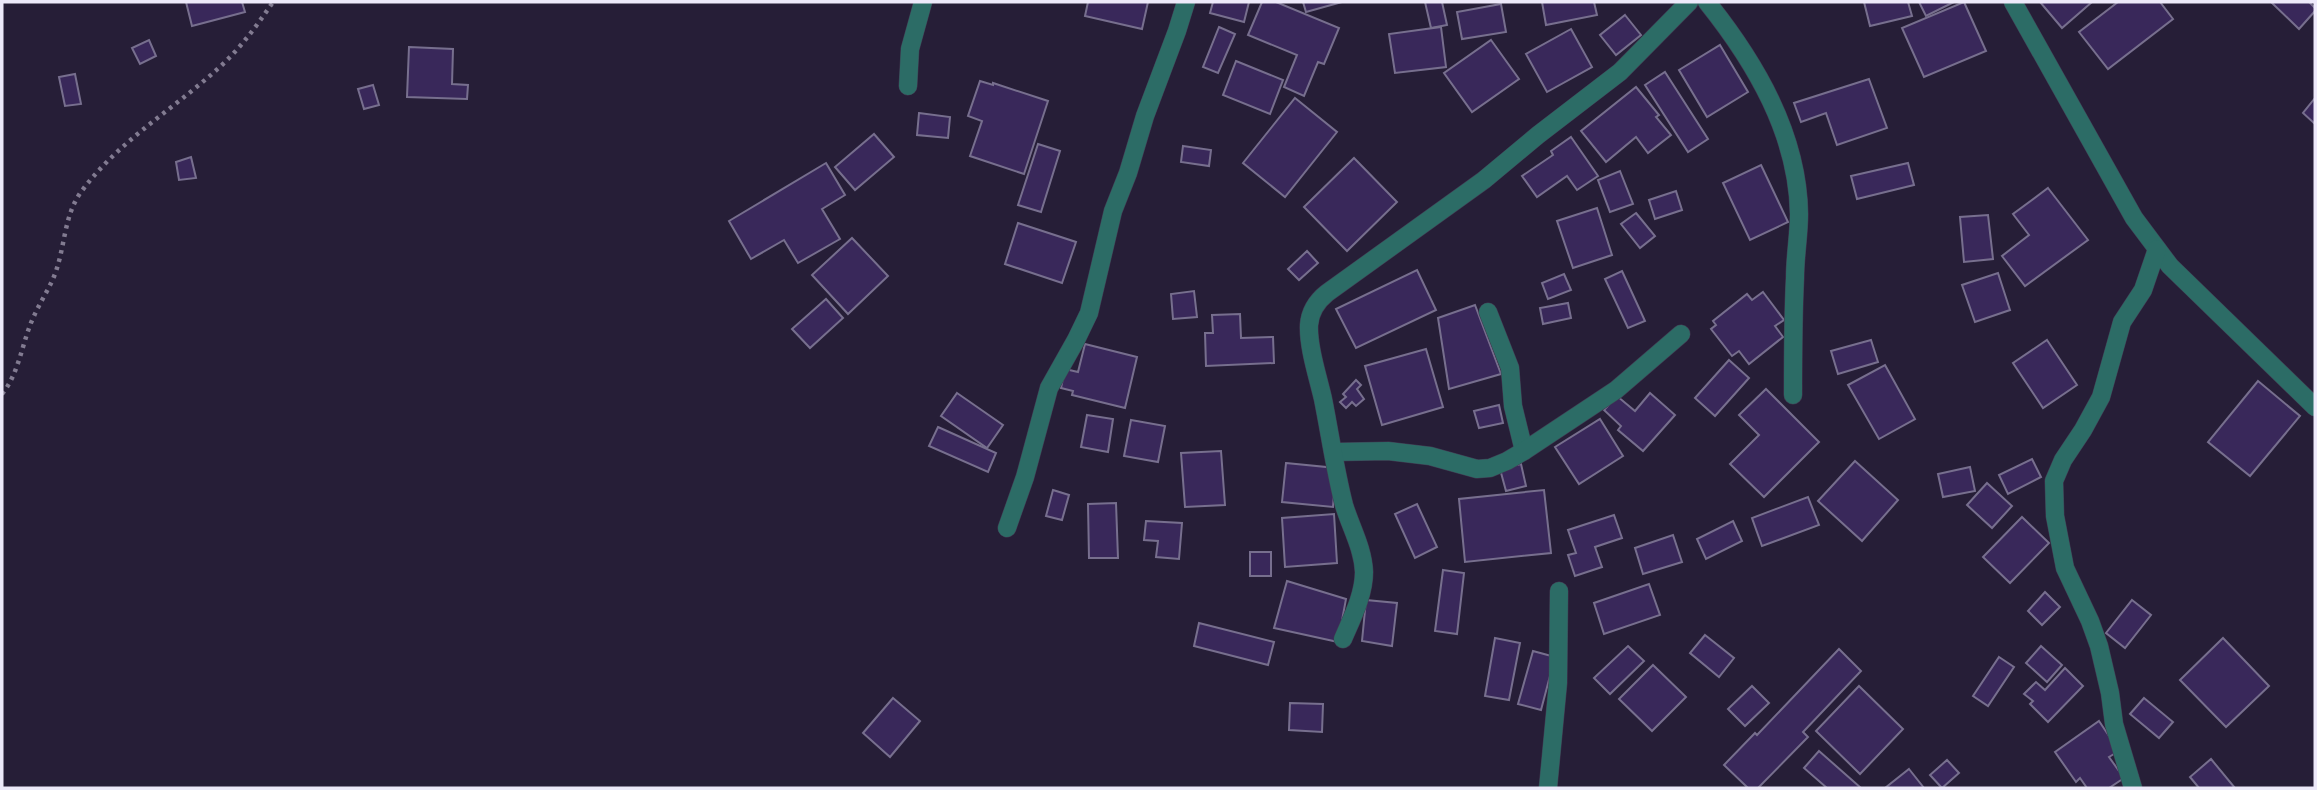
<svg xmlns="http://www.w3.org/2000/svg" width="2317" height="790" viewBox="0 0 2317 790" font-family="Lora,serif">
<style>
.building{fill:#39285a;stroke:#776f8e;stroke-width:2}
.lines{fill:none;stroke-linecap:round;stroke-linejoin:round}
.street-casing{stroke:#423a52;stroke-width:19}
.path{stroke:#827b91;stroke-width:4.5;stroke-dasharray:3.5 5;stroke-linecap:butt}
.street{stroke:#2c6c66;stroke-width:18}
</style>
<rect width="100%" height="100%" fill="#261e37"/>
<g class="building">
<polygon points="186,2 242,2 245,12 192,26"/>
<polygon points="1088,2 1148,2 1142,29 1085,16"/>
<polygon points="1213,2 1249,2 1244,22 1210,13"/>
<polygon points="1262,2 1276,2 1339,28 1324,64 1318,62 1304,96 1284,87 1297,55 1248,35"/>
<polygon points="1303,2 1342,2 1306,12"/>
<polygon points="1425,2 1442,2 1447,25 1431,28"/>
<polygon points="1542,2 1594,2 1597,15 1546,25"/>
<polygon points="1864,2 1908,2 1912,16 1870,26"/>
<polygon points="1919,2 1954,2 1926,16"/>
<polygon points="1964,2 1986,51 1924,77 1902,28"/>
<polygon points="2040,2 2092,2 2062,28"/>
<polygon points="2118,2 2160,2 2173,19 2108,69 2079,32"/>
<polygon points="2273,2 2309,2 2315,8 2315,11 2299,29 2272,3"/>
<polygon points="1501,4 1506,32 1462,39 1457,12"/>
<polygon points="1625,15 1641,35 1616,55 1600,35"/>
<polygon points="1219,27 1235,34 1218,73 1203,67"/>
<polygon points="1441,27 1446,67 1395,73 1389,34"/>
<polygon points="1571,29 1592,67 1547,92 1526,54"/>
<polygon points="149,40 156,56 140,64 132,48"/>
<polygon points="1491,40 1519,79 1472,112 1444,73"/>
<polygon points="1720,45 1748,92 1707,117 1679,70"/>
<polygon points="409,47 453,49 452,84 468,85 467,99 407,97"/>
<polygon points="1236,61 1283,80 1270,114 1223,95"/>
<polygon points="1665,72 1708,139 1688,152 1645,85"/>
<polygon points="75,74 81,104 65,106 59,77"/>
<polygon points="1869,79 1887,128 1837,145 1826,113 1801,122 1794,103"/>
<polygon points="980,81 993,85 993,83 1048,101 1024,174 970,156 982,121 968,116"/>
<polygon points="373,85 379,105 364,109 358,89"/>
<polygon points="1636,87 1659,115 1656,117 1671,135 1648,153 1636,137 1606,162 1581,131"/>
<polygon points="1295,98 1337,132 1285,197 1243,163"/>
<polygon points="2315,98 2315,124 2303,113"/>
<polygon points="919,113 950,117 948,138 917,135"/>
<polygon points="874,134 894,157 855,190 835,167"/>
<polygon points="1571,137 1598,176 1577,190 1567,176 1537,197 1522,176 1553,155 1551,151"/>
<polygon points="1038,144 1060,151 1041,212 1018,205"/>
<polygon points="1183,146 1211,150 1209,166 1181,162"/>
<polygon points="191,157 196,178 179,180 176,162"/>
<polygon points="1354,158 1397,202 1347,251 1304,207"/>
<polygon points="826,163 845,195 822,209 840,239 798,263 784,240 751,259 729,221"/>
<polygon points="1908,163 1914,185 1857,199 1851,176"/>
<polygon points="1761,165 1788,222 1750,240 1723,183"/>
<polygon points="1620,171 1633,204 1610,212 1598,180"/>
<polygon points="2048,188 2088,240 2025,286 2002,256 2029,235 2013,214"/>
<polygon points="1676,191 1682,210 1655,219 1649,200"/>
<polygon points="1597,208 1612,255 1573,268 1557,221"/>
<polygon points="1636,213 1655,236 1640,248 1621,224"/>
<polygon points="1988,215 1993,259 1964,262 1960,217"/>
<polygon points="1018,223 1076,242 1062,283 1005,264"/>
<polygon points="852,238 888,276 848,314 812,275"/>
<polygon points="1307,251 1318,263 1299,280 1288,269"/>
<polygon points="1417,270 1436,310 1356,348 1336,309"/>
<polygon points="1622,271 1645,321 1628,328 1605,279"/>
<polygon points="1998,273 2010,310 1975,322 1962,285"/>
<polygon points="1564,274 1571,290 1548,299 1542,283"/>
<polygon points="1194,291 1197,317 1173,319 1171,294"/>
<polygon points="1763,292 1784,320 1775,326 1783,337 1749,364 1739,351 1732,356 1711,329 1716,325 1713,321 1747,294 1752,300"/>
<polygon points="826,299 843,318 810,348 792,329"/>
<polygon points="1568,303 1571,318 1543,324 1540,308"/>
<polygon points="1475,305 1501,374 1449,389 1438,318"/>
<polygon points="1240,314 1241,338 1273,337 1274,363 1206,366 1205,333 1213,333 1212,315"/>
<polygon points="1871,340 1878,362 1838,374 1831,351"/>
<polygon points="2047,340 2077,385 2043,408 2013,363"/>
<polygon points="1085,344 1137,357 1125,408 1072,395 1073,391 1061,388 1065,369 1078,372"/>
<polygon points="1426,349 1443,407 1382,425 1365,366"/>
<polygon points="1729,360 1749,378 1715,416 1695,398"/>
<polygon points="1885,365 1915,419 1879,439 1848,385"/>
<polygon points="1356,380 1361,385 1357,389 1364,399 1356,406 1352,402 1346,408 1340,402 1346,397 1343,394"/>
<polygon points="2258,381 2300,416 2250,476 2208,442"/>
<polygon points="1766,389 1819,442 1764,497 1730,464 1759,435 1739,415"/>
<polygon points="957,393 1003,425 987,448 941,416"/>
<polygon points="1650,393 1675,415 1643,451 1618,430 1621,426 1604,410 1617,396 1635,411"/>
<polygon points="1499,405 1503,423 1479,428 1474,411"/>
<polygon points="1087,415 1113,419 1108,452 1081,447"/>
<polygon points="1600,419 1623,456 1579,484 1555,447"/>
<polygon points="1131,420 1165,426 1158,462 1124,456"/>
<polygon points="938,427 996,453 988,472 929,446"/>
<polygon points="1221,451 1225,505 1185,507 1181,453"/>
<polygon points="2032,459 2041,477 2008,494 1999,475"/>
<polygon points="1855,461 1898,500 1862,541 1818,501"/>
<polygon points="1286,463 1336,468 1333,507 1282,502"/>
<polygon points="1521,464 1526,486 1506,491 1500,469"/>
<polygon points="1970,467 1975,491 1943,497 1938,474"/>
<polygon points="1987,483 2012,506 1992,528 1967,505"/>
<polygon points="1053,490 1069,495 1062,520 1046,516"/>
<polygon points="1544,490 1551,553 1465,562 1459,499"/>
<polygon points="1808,497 1819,525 1762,546 1752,518"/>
<polygon points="1116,503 1118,558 1089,558 1088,504"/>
<polygon points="1417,504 1437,547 1415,558 1395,514"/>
<polygon points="1334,514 1337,563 1285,567 1282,518"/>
<polygon points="1614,515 1622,538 1595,547 1602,567 1575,576 1568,555 1576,553 1568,530"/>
<polygon points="2022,517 2049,543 2010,583 1983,557"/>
<polygon points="1146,521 1182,523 1179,559 1156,557 1158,541 1144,540"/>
<polygon points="1733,521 1742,541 1706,559 1697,539"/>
<polygon points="1673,535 1682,562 1643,574 1635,548"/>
<rect x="1250" y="552" width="21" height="24"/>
<polygon points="1443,570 1464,573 1457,634 1435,631"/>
<polygon points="1287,581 1346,599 1338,642 1274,628"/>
<polygon points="1649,584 1660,615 1604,634 1594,603"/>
<polygon points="2045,592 2060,607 2042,625 2028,611"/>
<polygon points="1366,600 1397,603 1392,646 1362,641"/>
<polygon points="2132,600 2151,615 2125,648 2106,633"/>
<polygon points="1199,623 1274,642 1268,665 1194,646"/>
<polygon points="1705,635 1734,658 1719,677 1690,653"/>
<polygon points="1495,638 1520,643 1509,700 1485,696"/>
<polygon points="2223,638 2269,686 2226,727 2180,680"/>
<polygon points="1628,646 1644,661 1610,694 1594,678"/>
<polygon points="2041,646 2062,665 2047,682 2026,663"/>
<polygon points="1839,649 1861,671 1803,732 1808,737 1758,788 1748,788 1724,765 1755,733 1757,735"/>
<polygon points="1533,651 1555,657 1541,710 1518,704"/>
<polygon points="1999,657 2014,667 1988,706 1973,696"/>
<polygon points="1653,665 1686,697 1652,731 1619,699"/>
<polygon points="2065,668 2083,686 2048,722 2030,704 2033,701 2024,694 2036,682 2045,690"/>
<polygon points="1752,686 1769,703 1745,726 1728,709"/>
<polygon points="1859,686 1903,729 1860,774 1816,731"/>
<polygon points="893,698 920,721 890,757 863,733"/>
<polygon points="2144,698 2173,722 2159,738 2130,714"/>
<polygon points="1290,703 1323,704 1322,732 1289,730"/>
<polygon points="2099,721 2119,751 2109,757 2124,778 2109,788 2087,788 2080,778 2076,782 2055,752"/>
<polygon points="1819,751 1861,788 1827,788 1804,768"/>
<polygon points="2211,759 2235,788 2199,788 2190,777"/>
<polygon points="1947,760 1959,773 1942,788 1930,775"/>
<polygon points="1909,769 1924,788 1885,788"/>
</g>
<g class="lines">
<g class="street-casing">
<g id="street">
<path d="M1707,2C1755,62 1798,134 1799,214C1799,235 1795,256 1795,278C1793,317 1793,356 1793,395"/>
<polyline points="2013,2 2134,218 2170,266 2315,407"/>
<polyline points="908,86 910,49 923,2"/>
<polyline points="1488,312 1510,368 1513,406 1524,451"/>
<polyline points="1334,452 1388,451 1430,456 1477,469 1490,468 1507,461 1524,451 1616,390 1681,334"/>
<polyline points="1007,528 1025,477 1049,388 1076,340 1089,313 1113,211 1128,173 1145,116 1177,31 1186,2"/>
<path d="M1343,639C1352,618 1364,595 1364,572C1363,548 1351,528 1344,505C1335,470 1330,434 1323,399C1318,377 1308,347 1309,325C1310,311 1317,301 1327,293L1484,180L1538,135L1620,72L1689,2"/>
<polyline points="1548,788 1558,683 1559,591"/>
<polyline points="2133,788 2114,724 2110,693 2099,646 2090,621 2065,568 2055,516 2054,481 2063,460 2083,430 2101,397 2122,322 2143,290 2157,249"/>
</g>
</g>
<path class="path" d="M2,394C20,372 22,341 34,316C41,300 52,285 57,268C65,243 65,214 81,192C119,140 176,108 223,64C242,46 258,24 273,2"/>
<use href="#street" class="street"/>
</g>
<rect width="2317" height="790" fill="none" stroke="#ede9fa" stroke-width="7"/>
</svg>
